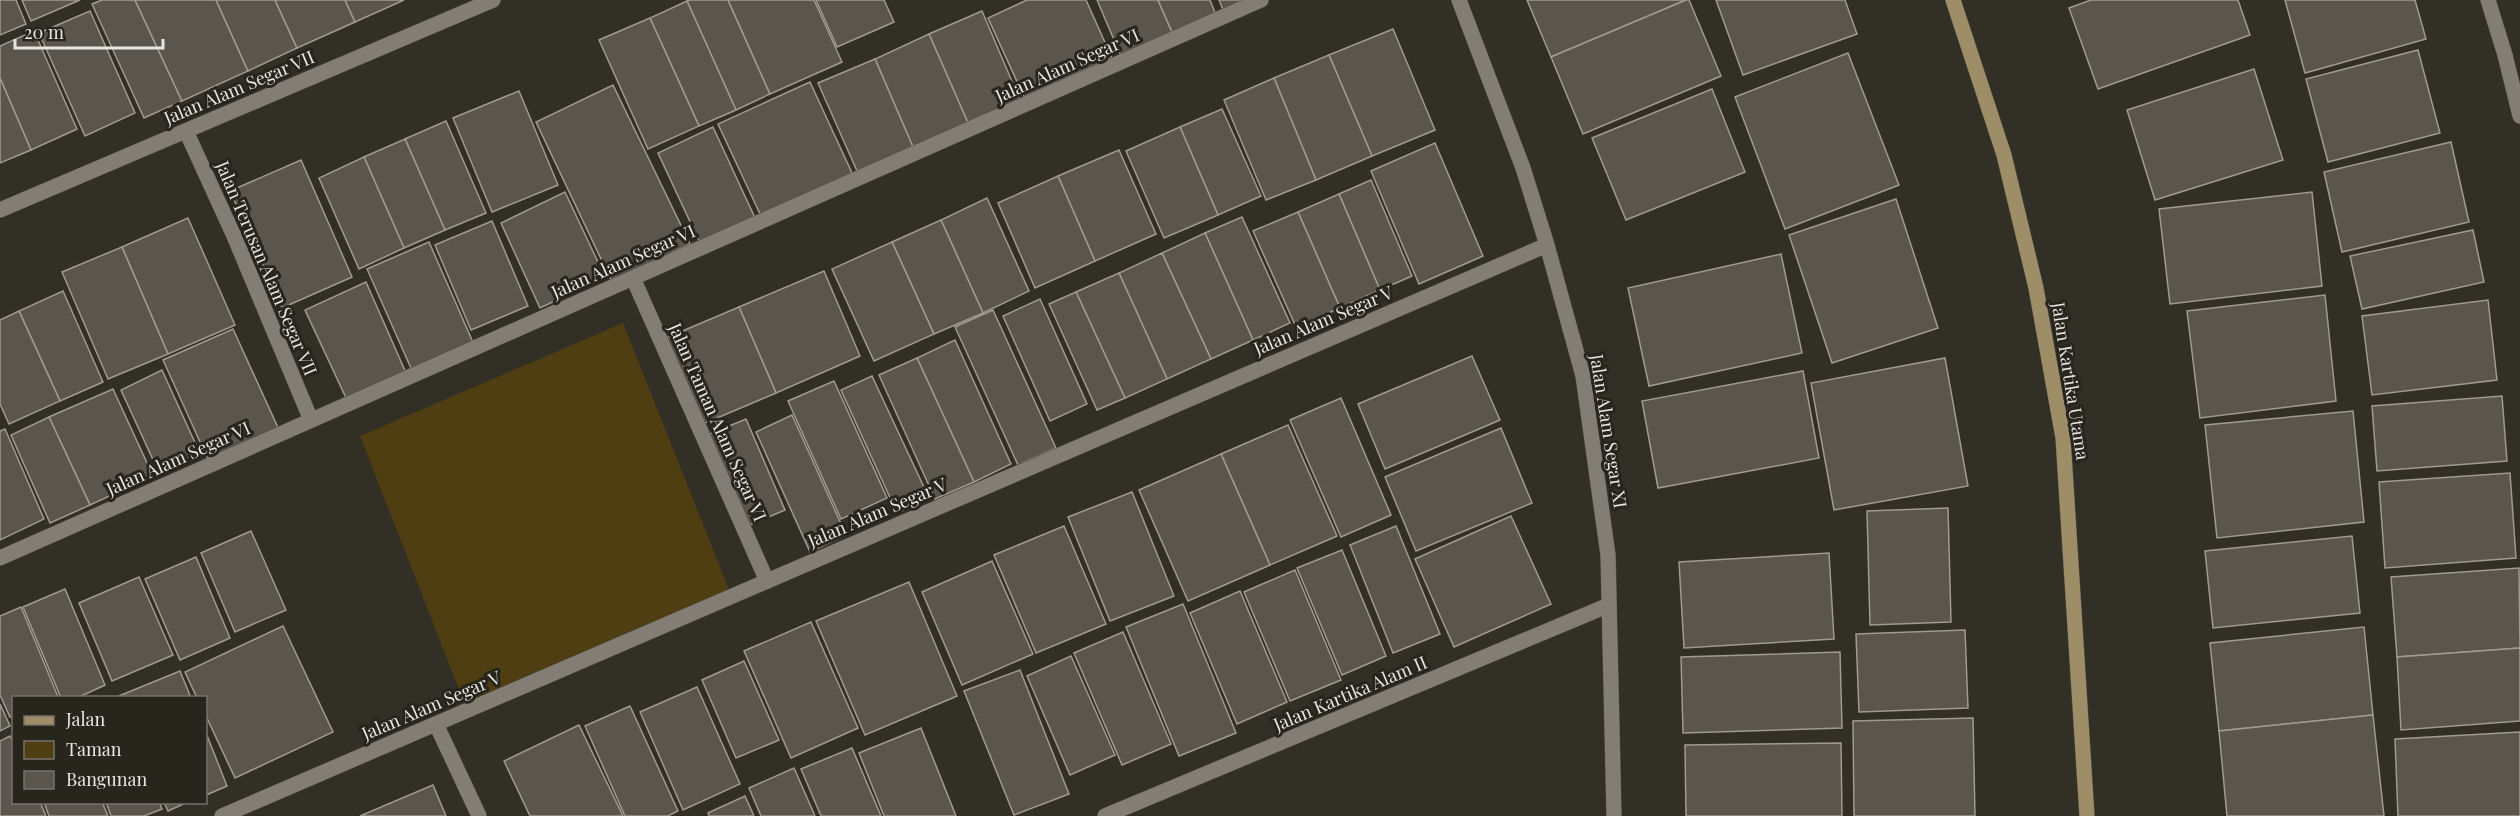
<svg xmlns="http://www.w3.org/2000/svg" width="2520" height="816" viewBox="0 0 2520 816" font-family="'Playfair Display',serif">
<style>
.green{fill:#4f3e11}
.building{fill:#5a564d;stroke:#9f9b91;stroke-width:1.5}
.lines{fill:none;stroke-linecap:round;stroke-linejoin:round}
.street-casing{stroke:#4f4d45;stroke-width:16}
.secondary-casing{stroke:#4f4d45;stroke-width:16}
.street{stroke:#827e75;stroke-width:15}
.secondary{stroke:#9e8e67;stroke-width:15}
.labels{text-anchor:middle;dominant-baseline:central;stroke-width:6;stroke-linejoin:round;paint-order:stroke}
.street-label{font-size:18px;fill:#e7e5e0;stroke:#28251d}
</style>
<rect width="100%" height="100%" fill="#322f27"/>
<polygon class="green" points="623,323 733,600 467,710 360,436"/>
<g class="building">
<polygon points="0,0 16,0 26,24 0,35"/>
<polygon points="22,0 80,0 31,21"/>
<polygon points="102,0 135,0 182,101 144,118 92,4"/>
<polygon points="135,0 216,0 248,71 182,101"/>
<polygon points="216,0 275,0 297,48 248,71"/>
<polygon points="275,0 345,0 355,22 297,48"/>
<polygon points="345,0 404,0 355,22"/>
<polygon points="690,0 728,0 770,94 736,110 687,1"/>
<polygon points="728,0 814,0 842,62 770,94"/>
<polygon points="816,0 884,0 894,22 837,47"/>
<polygon points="1027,0 1086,0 1112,58 1024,97 988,18"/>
<polygon points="1097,0 1158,0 1172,32 1121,56"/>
<polygon points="1158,0 1210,0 1216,15 1172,32"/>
<polygon points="1219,0 1251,0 1224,12"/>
<polygon points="1527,0 1686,0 1551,57"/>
<polygon points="1686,0 1689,0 1721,76 1583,134 1551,57"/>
<polygon points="1716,0 1845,0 1857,34 1743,75"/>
<polygon points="2091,0 2238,0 2250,35 2098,89 2069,8"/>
<polygon points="2285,0 2415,0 2426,39 2305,73"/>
<polygon points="687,1 736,110 699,126 650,18"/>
<polygon points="90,11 135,113 85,136 39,33"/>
<polygon points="982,11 1020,100 968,123 929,34"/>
<polygon points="650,18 699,126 648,149 599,40"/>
<polygon points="1393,29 1435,130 1372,156 1329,55"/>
<polygon points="34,31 77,129 31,150 0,78 0,46"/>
<polygon points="929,34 968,123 913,147 875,59"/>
<polygon points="2418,50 2440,133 2328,162 2306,79"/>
<polygon points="1848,53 1899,185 1785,229 1735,97"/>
<polygon points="1329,55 1372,156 1316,180 1274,78"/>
<polygon points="875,59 913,147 857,171 818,83"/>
<polygon points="2254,69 2283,160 2155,200 2127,110"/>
<polygon points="0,78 31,150 0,163"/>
<polygon points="1274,78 1316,180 1266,200 1224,100"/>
<polygon points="810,82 852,173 761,216 718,124"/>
<polygon points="613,85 690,244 612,282 536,122"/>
<polygon points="1712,89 1745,172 1626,220 1592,138"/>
<polygon points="519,91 558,185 492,212 453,118"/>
<polygon points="1222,109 1261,196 1218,215 1180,127"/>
<polygon points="446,121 486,213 445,230 405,139"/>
<polygon points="713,127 755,218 700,243 658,153"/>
<polygon points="1180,127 1218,215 1164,238 1126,151"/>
<polygon points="405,139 445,230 404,248 364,157"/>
<polygon points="2451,142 2469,222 2342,252 2324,172"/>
<polygon points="1435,143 1483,256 1419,284 1371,171"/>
<polygon points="1119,150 1156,234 1095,261 1058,176"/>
<polygon points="364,157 404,248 359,269 319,178"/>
<polygon points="301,160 352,277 282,308 230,191"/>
<polygon points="1058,176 1095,261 1035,288 998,203"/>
<polygon points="1371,180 1412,276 1380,290 1339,194"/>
<polygon points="565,192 605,277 540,308 501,223"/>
<polygon points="2312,192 2322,286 2170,304 2159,209"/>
<polygon points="1339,194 1380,290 1340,308 1298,212"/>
<polygon points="987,198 1029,291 983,313 941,220"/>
<polygon points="1896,199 1938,328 1832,363 1789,235"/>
<polygon points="1298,212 1340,308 1296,327 1253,231"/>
<polygon points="1242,217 1290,323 1253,340 1205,233"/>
<polygon points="188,218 235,325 168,354 122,247"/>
<polygon points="941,220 983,313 934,334 892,242"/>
<polygon points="492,221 528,306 471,330 435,245"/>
<polygon points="2473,230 2484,282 2362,309 2350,256"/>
<polygon points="1205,233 1253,340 1211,359 1162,253"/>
<polygon points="429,242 475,347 414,375 367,269"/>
<polygon points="892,242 934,334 874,361 832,269"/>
<polygon points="122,247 168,354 108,379 62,272"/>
<polygon points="1162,253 1211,359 1167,379 1119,273"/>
<polygon points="1781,254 1802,353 1649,386 1628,288"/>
<polygon points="824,271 860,356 776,393 739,307"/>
<polygon points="1119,273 1167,379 1125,398 1076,292"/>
<polygon points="366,282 406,373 347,400 305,310"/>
<polygon points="63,291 103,382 60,401 19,311"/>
<polygon points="1076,292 1125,398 1097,410 1049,304"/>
<polygon points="2325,295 2336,401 2200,418 2187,311"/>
<polygon points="1040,299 1087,404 1050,421 1003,316"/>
<polygon points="2488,300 2497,380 2372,395 2362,316"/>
<polygon points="739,307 776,393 703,424 666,338"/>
<polygon points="993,310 1056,448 1018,465 955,327"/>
<polygon points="19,311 60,401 9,424 0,404 0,320"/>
<polygon points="233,329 280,432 210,464 163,360"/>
<polygon points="955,340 1011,464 974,482 917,358"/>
<polygon points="1472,356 1500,420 1385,469 1358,404"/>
<polygon points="917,358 974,482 935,499 879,375"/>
<polygon points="1945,358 1968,486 1834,510 1811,383"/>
<polygon points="162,370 201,456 160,475 121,390"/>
<polygon points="1803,371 1819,458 1658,488 1642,401"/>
<polygon points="872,376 929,498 897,513 841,390"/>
<polygon points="834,381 887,498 841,519 788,401"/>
<polygon points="113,389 153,476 90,505 49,417"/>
<polygon points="2502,396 2507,461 2377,471 2372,406"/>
<polygon points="1341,398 1391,515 1341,537 1290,420"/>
<polygon points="2353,411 2364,522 2217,538 2205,425"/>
<polygon points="792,415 846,535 810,552 756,432"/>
<polygon points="49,417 90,505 50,523 11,435"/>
<polygon points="746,419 785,510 745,527 705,436"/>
<polygon points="1288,425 1337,536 1270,565 1221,454"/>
<polygon points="1501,428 1532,503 1416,551 1385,477"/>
<polygon points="5,429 44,519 0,540 0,431"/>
<polygon points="1221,454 1270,565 1188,601 1139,490"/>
<polygon points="2510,473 2516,558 2385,568 2379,482"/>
<polygon points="1132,492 1174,596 1110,621 1068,517"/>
<polygon points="1948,508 1951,622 1870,625 1867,511"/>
<polygon points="1511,516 1551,604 1454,647 1415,559"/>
<polygon points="1064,526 1106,624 1036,653 994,555"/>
<polygon points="1396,526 1440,634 1393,653 1350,545"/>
<polygon points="251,531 286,610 235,632 201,553"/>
<polygon points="2352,536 2360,613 2213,628 2205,551"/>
<polygon points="1342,550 1386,656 1342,675 1297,568"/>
<polygon points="1829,553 1834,639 1684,648 1679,562"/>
<polygon points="196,557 230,638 180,660 145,579"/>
<polygon points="992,561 1033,654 962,685 922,592"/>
<polygon points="2519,568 2520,648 2397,657 2391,577"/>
<polygon points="1295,570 1341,680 1290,701 1244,592"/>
<polygon points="139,577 173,655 112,681 79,603"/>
<polygon points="909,582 957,696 865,735 816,621"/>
<polygon points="65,589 105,685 77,698 61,698 23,607"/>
<polygon points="1240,591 1287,702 1237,724 1190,613"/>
<polygon points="1183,604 1236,733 1179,756 1126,627"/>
<polygon points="21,607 58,697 14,698 14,716 10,717 0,695 0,616"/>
<polygon points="811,622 858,728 791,758 744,651"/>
<polygon points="283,626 333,732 235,778 206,716 206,698 197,698 185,672"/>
<polygon points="2364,627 2373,715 2219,731 2210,643"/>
<polygon points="1965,630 1968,708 1859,712 1856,634"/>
<polygon points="1123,632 1171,744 1122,765 1074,653"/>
<polygon points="2520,648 2520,721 2401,730 2397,657"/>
<polygon points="1840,652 1842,728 1683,733 1681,657"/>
<polygon points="1071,656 1115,755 1070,775 1027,676"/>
<polygon points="744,661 779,740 736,758 702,680"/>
<polygon points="1020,670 1069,794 1014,815 964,691"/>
<polygon points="180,671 191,698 120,698 119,696"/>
<polygon points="697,687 740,784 683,810 640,712"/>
<polygon points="0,704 10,726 0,731"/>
<polygon points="630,706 678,811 668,816 625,816 585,726"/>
<polygon points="2373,715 2384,816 2227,816 2219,731"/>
<polygon points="1973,718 1975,816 1854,816 1853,721"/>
<polygon points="579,725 623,816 530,816 504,761"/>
<polygon points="921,728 956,816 884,816 859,753"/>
<polygon points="2520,732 2520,816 2398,816 2395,739"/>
<polygon points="206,733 227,786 206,795"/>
<polygon points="10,736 14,743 14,802 40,802 46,816 0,816 0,741"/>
<polygon points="1841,743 1842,816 1686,816 1685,745"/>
<polygon points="852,748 881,816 821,816 801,769"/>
<polygon points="794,768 815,816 761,816 749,788"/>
<polygon points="433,785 446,816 360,816"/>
<polygon points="745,796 754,816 709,816 708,813"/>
<polygon points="44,802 102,802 108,816 49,816"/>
<polygon points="106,802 159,802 162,809 144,816 111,816"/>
<polygon points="164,802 188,802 168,811"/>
</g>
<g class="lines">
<g class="street-casing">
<g id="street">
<polyline points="1459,0 1523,168 1547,245 1583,376 1608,555 1614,816"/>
<polyline points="2488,0 2505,55 2520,116"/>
<polyline points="186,131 234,236 311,420"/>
<polyline points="0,210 493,0"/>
<polyline points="633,278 767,581"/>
<polyline points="0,558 1261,0"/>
<polyline points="436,724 479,816"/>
<polyline points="222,816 1547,245"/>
<polyline points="1105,816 1609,605"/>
</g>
</g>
<g class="secondary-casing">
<polyline id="secondary" points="1953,0 2004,155 2036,288 2063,438 2087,816"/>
</g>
<use href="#street" class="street"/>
<use href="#secondary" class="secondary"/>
</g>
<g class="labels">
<g class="street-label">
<text transform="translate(1067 65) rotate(-24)">Jalan Alam Segar VI</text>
<text transform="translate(239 87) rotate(-23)">Jalan Alam Segar VII</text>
<text transform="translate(623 261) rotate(-24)">Jalan Alam Segar VI</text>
<text transform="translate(267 268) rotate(67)">Jalan Terusan Alam Segar VII</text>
<text transform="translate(1323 320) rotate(-23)">Jalan Alam Segar V</text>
<text transform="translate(2071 381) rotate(81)">Jalan Kartika Utama</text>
<text transform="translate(718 422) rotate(66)">Jalan Taman Alam Segar VI</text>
<text transform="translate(1609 431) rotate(81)">Jalan Alam Segar XI</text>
<text transform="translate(178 458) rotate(-24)">Jalan Alam Segar VI</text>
<text transform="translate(877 512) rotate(-23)">Jalan Alam Segar V</text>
<text transform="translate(1350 693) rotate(-23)">Jalan Kartika Alam II</text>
<text transform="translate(431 705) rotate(-23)">Jalan Alam Segar V</text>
</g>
</g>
<rect x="12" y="696" width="195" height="108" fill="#28251d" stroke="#74726b" stroke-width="1.5"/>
<rect x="24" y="716" width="30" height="9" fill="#9e8e67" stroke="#74726b" stroke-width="1.5"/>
<text x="66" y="726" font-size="18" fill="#e7e5e0">Jalan</text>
<rect x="24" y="741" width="30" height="18" fill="#4f3e11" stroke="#74726b" stroke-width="1.5"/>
<text x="66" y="756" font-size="18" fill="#e7e5e0">Taman</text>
<rect x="24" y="771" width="30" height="18" fill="#5a564d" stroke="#74726b" stroke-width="1.5"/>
<text x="66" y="786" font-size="18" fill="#e7e5e0">Bangunan</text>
<path d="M15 39v9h148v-9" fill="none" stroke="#e7e5e0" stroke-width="3"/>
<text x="24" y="39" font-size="18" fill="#e7e5e0" stroke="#28251d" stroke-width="4.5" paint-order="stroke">20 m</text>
</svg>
